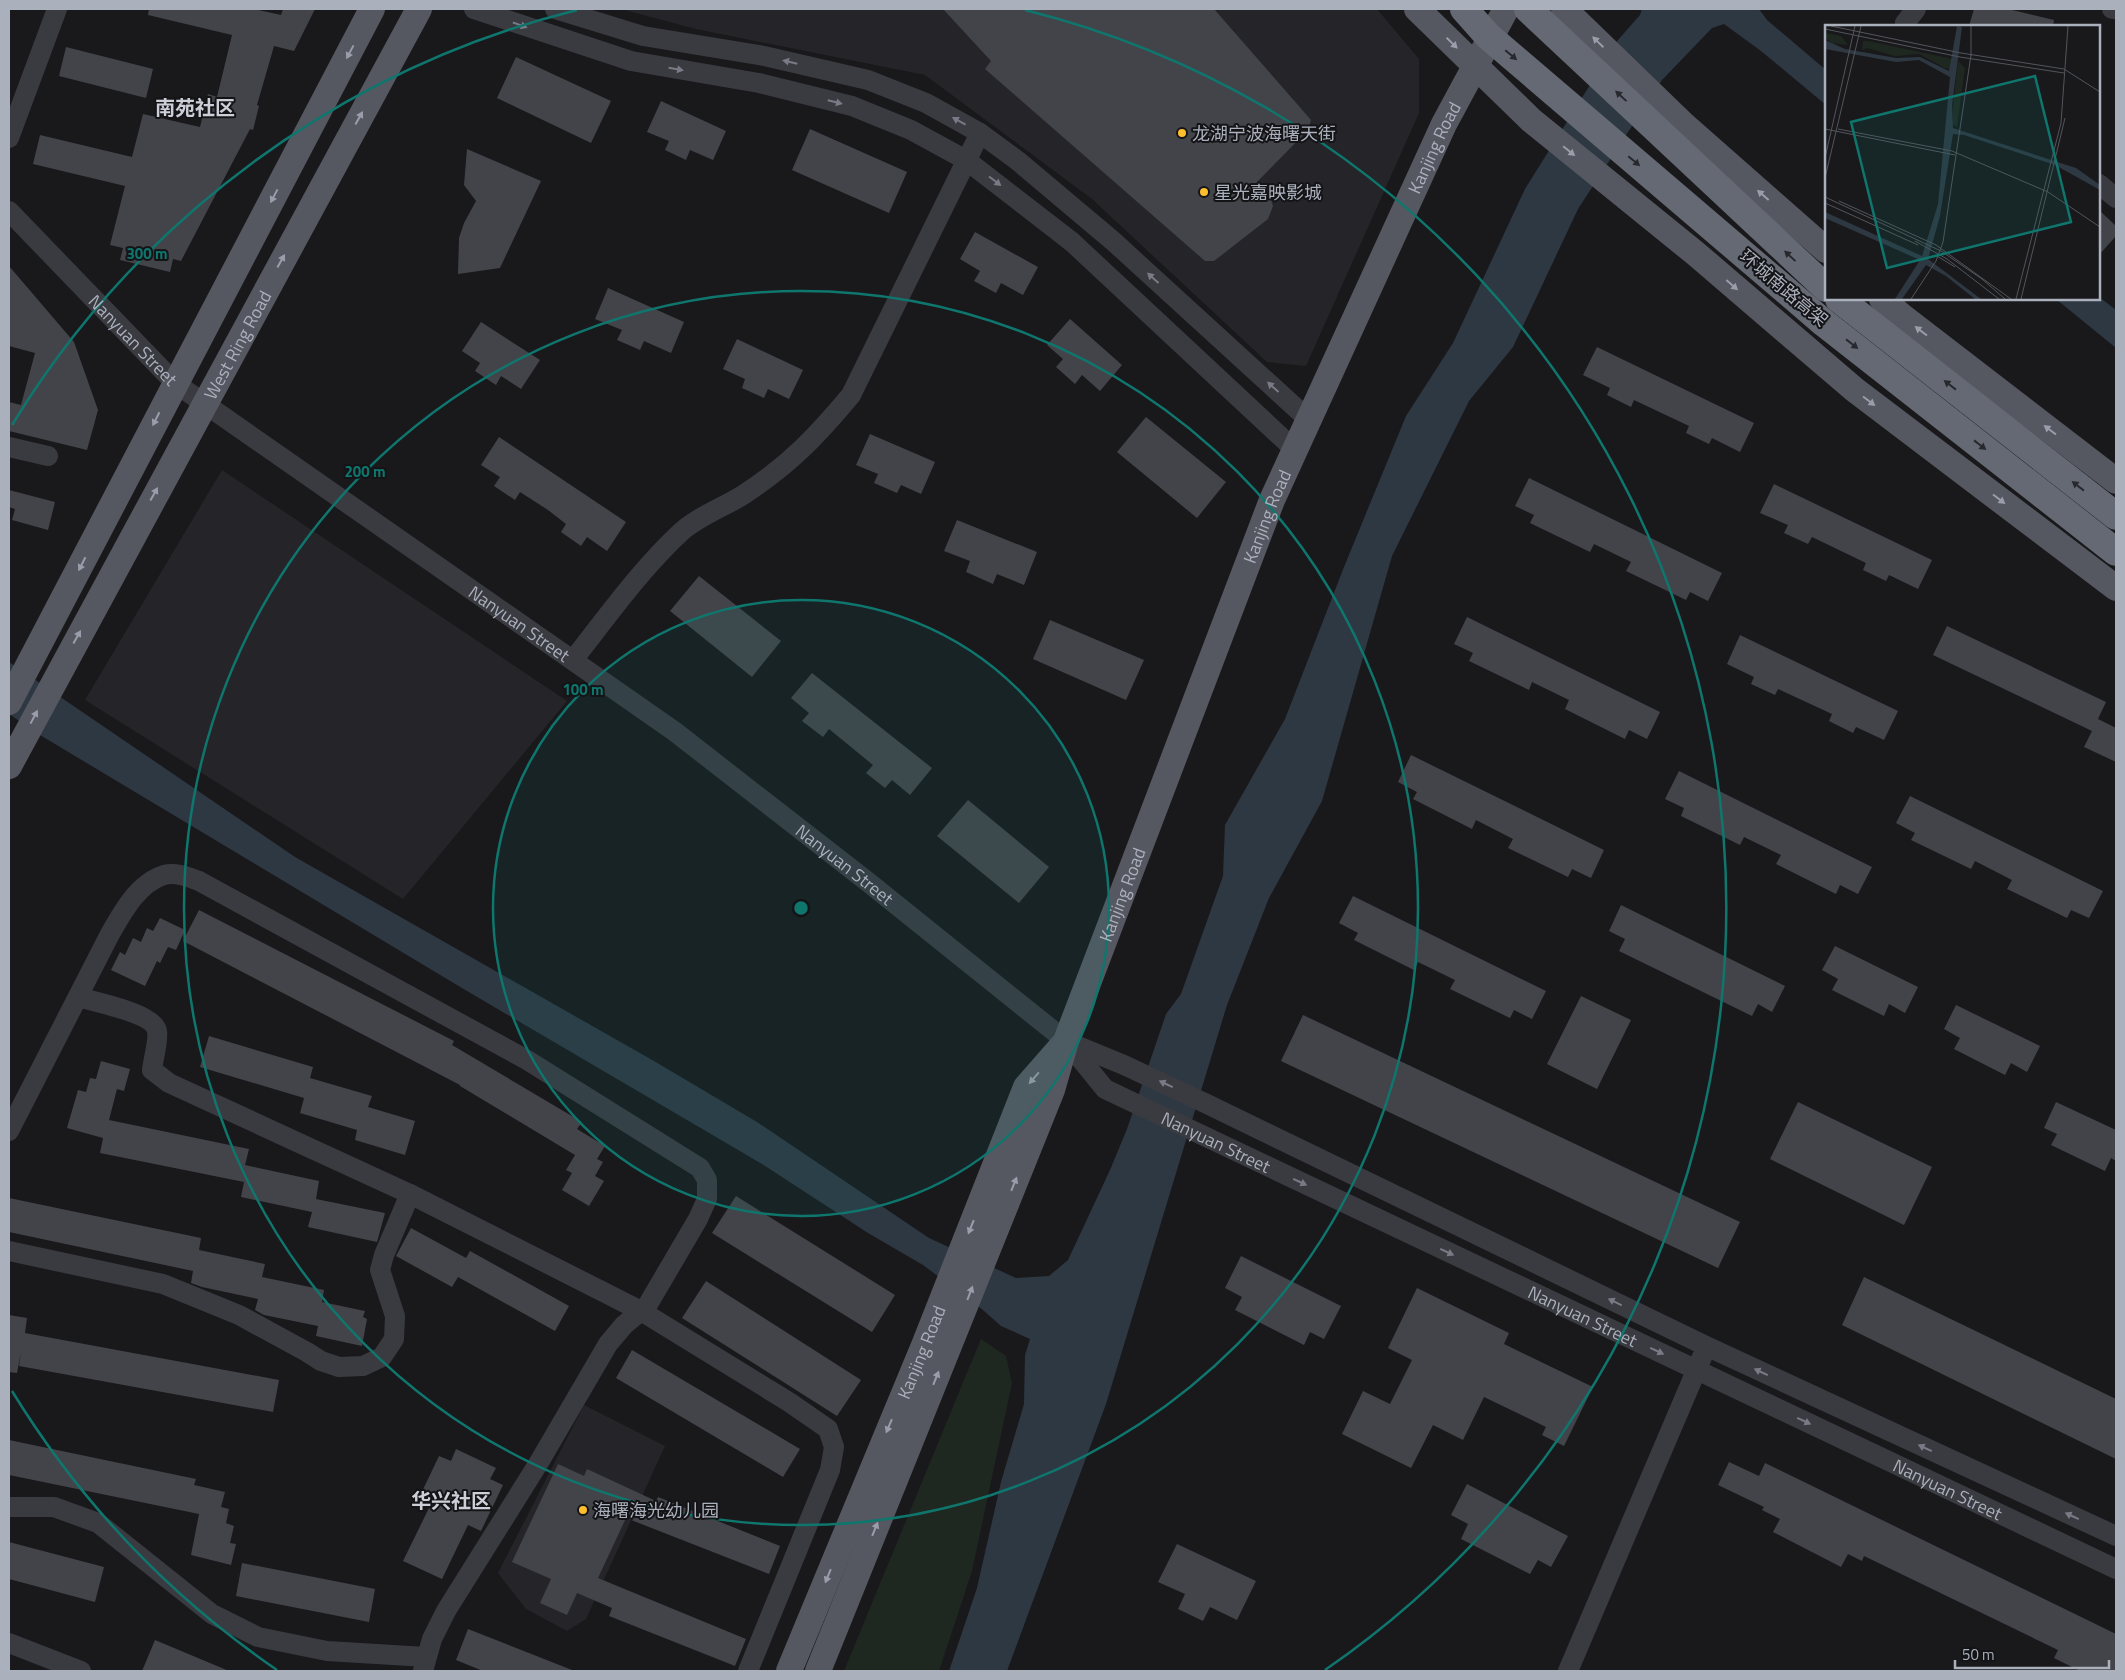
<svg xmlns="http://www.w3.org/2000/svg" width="2125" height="1680" viewBox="0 0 2125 1680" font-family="'Titillium Web','Noto Sans SC',sans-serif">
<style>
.built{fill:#252529}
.green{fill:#1f2820}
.water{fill:#2e3842}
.building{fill:#434449}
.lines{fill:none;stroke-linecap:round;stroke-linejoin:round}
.minor{stroke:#3a3b41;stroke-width:20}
.major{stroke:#565861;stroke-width:26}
.highway{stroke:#656973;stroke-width:28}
.highway-bridge{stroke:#656973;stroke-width:28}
.oneway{fill:#787b85}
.oneway2{fill:#9a9eab}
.oneway3{fill:#28292e}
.ring{fill:none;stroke:#0f766e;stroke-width:2.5}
.poi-dot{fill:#ffbe2e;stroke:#141417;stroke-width:2}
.labels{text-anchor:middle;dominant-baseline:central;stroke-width:4;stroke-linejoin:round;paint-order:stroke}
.poi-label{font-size:18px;fill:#abb0bd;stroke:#141417;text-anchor:start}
.street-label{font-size:18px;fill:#abb0bd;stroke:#141417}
.quarter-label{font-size:20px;font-weight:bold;fill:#cccfd8;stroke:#141417}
.inset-road{fill:none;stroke:#53555c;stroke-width:1}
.view{fill:#0f766e;fill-opacity:0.15;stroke:#0f766e;stroke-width:2.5}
.inset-edge{fill:none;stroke:#abb0bd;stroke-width:2.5}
.centre{fill:#0f766e;stroke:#141417;stroke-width:2.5}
.ring-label{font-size:15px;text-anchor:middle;font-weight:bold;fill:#0f766e;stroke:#141417;stroke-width:4;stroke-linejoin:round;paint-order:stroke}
</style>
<rect width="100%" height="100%" fill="#19191c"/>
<g class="built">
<polygon points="621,9 1377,9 1419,59 1419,113 1306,366 1267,362 1092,199 925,75 696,29"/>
<polygon points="222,470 567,701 403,899 85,700"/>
<polygon points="584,1405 665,1446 586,1619 567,1631 526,1609 498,1573"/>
</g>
<polygon class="green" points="981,1339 1006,1356 1012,1383 972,1571 939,1671 844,1671"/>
<g class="water">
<polygon points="1642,9 1759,9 1767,20 1826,70 1826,105 1761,51 1724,24 1712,28 1662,80 1578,209 1513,347 1469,401 1392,556 1322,801 1269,898 1227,1005 1106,1404 1007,1671 949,1671 977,1588 1001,1482 1024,1404 1025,1355 1030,1339 1001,1326 983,1310 923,1265 868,1233 762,1164 467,991 40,735 9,714 9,662 295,857 654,1061 757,1122 929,1238 1016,1278 1049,1276 1068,1260 1110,1170 1127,1129 1166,1014 1181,994 1223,876 1225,825 1285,719 1344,567 1406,416 1453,343 1525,189 1618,40 1640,15"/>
<polygon points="2099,297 2116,310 2116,348 2056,299 2099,299"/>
</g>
<g class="building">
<polygon points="149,9 254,9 281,15 283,9 315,9 294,51 274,46 257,105 259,106 253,130 250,129 181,261 173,259 170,272 120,260 123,248 110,245 125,186 33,164 40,135 132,157 143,114 200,127 208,94 217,97 232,35 148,15"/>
<polygon points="943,9 1214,9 1311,120 1308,130 1257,182 1269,194 1273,206 1268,219 1214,261 1205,261 985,69 991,61"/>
<polygon points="1974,9 2008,9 2054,20 2053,26 1969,26"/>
<polygon points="66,47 153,69 146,98 59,76"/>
<polygon points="516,57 611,101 591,143 497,98"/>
<polygon points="661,101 726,131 713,160 690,150 686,160 665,150 669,141 647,132"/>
<polygon points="810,129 907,172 889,213 792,170"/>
<polygon points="467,149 541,181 500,268 458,274 459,238 464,223 476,201 464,185"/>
<polygon points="2099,210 2116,226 2116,236 2099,255"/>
<polygon points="975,232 1038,267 1023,295 1001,283 996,293 974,281 980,271 960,259"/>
<polygon points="9,266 74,342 98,410 87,450 9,431 9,402 21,405 35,353 9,346"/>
<polygon points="608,288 684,322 671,353 644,341 640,350 617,340 622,330 595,319"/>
<polygon points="1070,319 1122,365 1100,391 1082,375 1075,384 1056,367 1063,359 1047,345"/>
<polygon points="481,322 540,360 521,389 501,376 496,385 475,371 480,363 462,351"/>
<polygon points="737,339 803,370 789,399 768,389 764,398 742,388 745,379 723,369"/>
<polygon points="1597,347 1754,423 1740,452 1712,438 1709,444 1686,433 1689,426 1634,400 1631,407 1607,395 1610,388 1583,375"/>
<polygon points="1146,417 1226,482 1197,518 1117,452"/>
<polygon points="870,434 935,462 921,494 901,485 897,493 874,483 878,474 856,465"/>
<polygon points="499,437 626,522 607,551 587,537 581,546 561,532 566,524 548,510 520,492 515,500 494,486 500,477 481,465"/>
<polygon points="1529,478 1722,573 1708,601 1690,592 1686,600 1626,571 1631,562 1594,544 1590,552 1530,523 1534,515 1515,506"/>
<polygon points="1774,484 1932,560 1918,589 1889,575 1886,581 1863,570 1866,563 1812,537 1808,544 1784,533 1788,525 1760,513"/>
<polygon points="9,490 55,502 48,530 12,520 15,509 9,507"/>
<polygon points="957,520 1037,552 1024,585 997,574 993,584 966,572 970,561 944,551"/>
<polygon points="699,576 781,641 752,677 670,611"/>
<polygon points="1467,617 1660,712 1647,739 1629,730 1625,739 1565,709 1569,700 1532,682 1529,690 1469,661 1473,653 1454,644"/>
<polygon points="1050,620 1144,660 1126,700 1033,659"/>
<polygon points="1947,626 2106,702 2098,719 2116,728 2116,762 2084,747 2092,731 1933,655"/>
<polygon points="1740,635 1898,711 1884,740 1856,727 1853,733 1829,721 1832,714 1778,689 1775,695 1751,684 1754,677 1727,664"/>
<polygon points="812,673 932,768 910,795 892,780 885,788 866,773 873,765 829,729 823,737 802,721 809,713 791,698"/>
<polygon points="1411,755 1604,850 1591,878 1572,869 1568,877 1508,848 1513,839 1476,820 1472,829 1413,799 1417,792 1398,782"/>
<polygon points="1679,771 1872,867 1858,894 1840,885 1836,894 1776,864 1781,855 1744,837 1740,845 1681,816 1684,808 1665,799"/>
<polygon points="1910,796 2103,891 2089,918 2071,910 2067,918 2007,889 2012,880 1975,861 1971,869 1911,840 1915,833 1896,823"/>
<polygon points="968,800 1049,867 1019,903 937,836"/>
<polygon points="1353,896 1546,991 1532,1019 1514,1010 1510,1018 1450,989 1455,980 1418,962 1414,970 1354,940 1358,933 1339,923"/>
<polygon points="1621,905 1785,986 1772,1012 1758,1004 1752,1016 1619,951 1625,939 1609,931"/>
<polygon points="199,910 454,1041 452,1045 582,1122 577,1129 605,1146 597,1159 603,1162 595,1176 604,1181 589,1206 562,1190 572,1173 566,1170 575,1155 460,1086 460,1085 183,941"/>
<polygon points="160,918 185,930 176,950 168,947 160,963 157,961 145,986 111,970 120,952 125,955 133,938 141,942 147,928 153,931"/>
<polygon points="1835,946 1918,987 1905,1013 1889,1004 1884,1016 1832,990 1838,979 1822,970"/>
<polygon points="1581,996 1631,1020 1597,1089 1547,1064"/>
<polygon points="1956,1005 2040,1046 2027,1072 2011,1063 2005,1075 1954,1049 1960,1038 1944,1029"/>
<polygon points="1303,1015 1740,1222 1718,1268 1281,1061"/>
<polygon points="209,1036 313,1067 310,1078 372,1096 368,1107 415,1121 405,1155 355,1140 357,1130 300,1113 304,1098 200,1067"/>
<polygon points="101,1061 130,1069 124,1091 117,1089 109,1120 249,1149 245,1165 319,1181 316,1199 385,1213 377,1242 308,1227 312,1212 241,1197 244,1182 100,1153 103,1138 67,1128 78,1090 86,1092 90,1078 96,1079"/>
<polygon points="1798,1102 1932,1167 1904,1225 1770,1159"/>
<polygon points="2056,1102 2116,1130 2116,1161 2111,1158 2105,1171 2051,1145 2057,1134 2044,1128"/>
<polygon points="736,1196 895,1295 872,1332 712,1233"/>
<polygon points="9,1198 201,1238 199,1250 265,1264 262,1277 324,1290 322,1302 365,1311 363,1317 367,1319 362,1346 316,1336 318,1326 264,1315 255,1310 258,1299 202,1287 191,1283 193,1271 9,1232"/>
<polygon points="411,1228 466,1258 470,1251 569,1306 555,1331 458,1277 452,1287 396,1256"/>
<polygon points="1241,1256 1341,1306 1324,1339 1310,1332 1304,1345 1235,1310 1242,1297 1225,1288"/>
<polygon points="1864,1277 2116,1399 2116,1459 1842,1325"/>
<polygon points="706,1281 861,1380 837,1416 682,1318"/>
<polygon points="1417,1288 1509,1333 1504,1344 1593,1387 1564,1446 1542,1435 1546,1427 1484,1397 1463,1440 1433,1425 1411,1468 1342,1434 1363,1391 1390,1404 1412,1360 1388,1348"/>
<polygon points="9,1315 27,1318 25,1333 279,1380 273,1412 19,1366 21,1352 17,1373 9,1372"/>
<polygon points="632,1350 800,1449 783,1477 616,1378"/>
<polygon points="9,1440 196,1479 194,1485 225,1492 221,1507 229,1509 226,1523 234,1526 230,1543 236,1544 231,1565 191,1555 199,1514 9,1475"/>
<polygon points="456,1449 496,1468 490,1479 503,1485 481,1531 468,1525 442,1579 403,1561 430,1506 418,1500 439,1456 451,1461"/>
<polygon points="1729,1462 1759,1476 1765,1463 2116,1634 2116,1671 2080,1671 2054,1658 2058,1650 1864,1556 1862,1561 1848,1554 1841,1567 1773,1532 1780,1519 1762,1510 1764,1507 1718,1485"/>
<polygon points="558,1464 584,1476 587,1469 656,1501 658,1497 780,1546 769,1574 626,1518 598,1578 746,1639 735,1666 609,1616 612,1608 577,1593 567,1615 540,1603 551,1579 512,1562"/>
<polygon points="1467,1484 1568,1536 1551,1567 1538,1560 1530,1574 1461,1539 1468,1524 1451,1515"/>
<polygon points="9,1542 104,1567 95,1602 9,1579"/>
<polygon points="1177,1544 1256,1581 1237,1620 1210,1607 1203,1621 1178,1609 1185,1594 1158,1582"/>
<polygon points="242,1563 375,1589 369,1622 236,1596"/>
<polygon points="468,1629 572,1670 572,1671 483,1671 456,1660"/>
<polygon points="155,1640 229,1671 142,1671"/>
</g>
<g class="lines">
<g class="minor">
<polyline points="474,9 631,61 759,83 852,106 911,130 966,160 1072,242 1295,450"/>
<polyline points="555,9 643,36 764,56 868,80 926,103 980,133 1018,161 1113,241 1309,420"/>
<polyline points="2112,9 2115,9"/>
<polyline points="1907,26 1905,23 1916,9"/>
<polyline points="9,138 57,9"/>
<polyline points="2099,184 2116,198"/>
<path id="s1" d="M9,211L175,383L674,731L868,882L1066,1041L1105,1089L2116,1569"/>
<polyline points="9,447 48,456"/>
<path d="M573,660C607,617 640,570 681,532C697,517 724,507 743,495C789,465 816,437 851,395L980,133"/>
<path d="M78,997C94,1002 154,1013 157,1031C159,1039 153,1060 152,1070L169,1083L410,1194L641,1311L789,1402L828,1429L834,1447L830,1470L748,1671"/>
<polyline points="1068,1042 1124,1065 1207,1104 1706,1346 2116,1536"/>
<path d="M9,1131L110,934C122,913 138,883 164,875C176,872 188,877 199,881L527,1060L700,1168L707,1180V1199L698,1219L647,1306L624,1325L608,1344L538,1464L446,1611L432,1639L423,1671"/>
<polyline points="9,1251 163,1284 239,1315 307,1352 321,1361 339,1367 363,1366 382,1357 394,1339 395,1316 380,1270 384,1255 410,1194"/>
<polyline points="9,1507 54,1507 98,1523 212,1614 258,1637 327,1651 426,1657"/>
<polyline points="9,1643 81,1671"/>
<polyline points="1568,1671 1702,1357"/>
</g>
<g class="major">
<polyline points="1417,9 1531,120 1695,253 1855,390 2116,588"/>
<polyline points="1564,9 1684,125 1826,250"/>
<polyline points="1882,299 1903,317 2116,481"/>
<polyline points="9,702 372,9"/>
<path id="s2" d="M9,766L419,9"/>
<path id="s3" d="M789,1671L925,1343L1026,1087L1061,1047"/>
<path id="s4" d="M818,1671L1052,1090L1066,1041L1272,500L1444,124L1506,9"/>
</g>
<g class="highway">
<polyline points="1528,9 1826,288"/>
<polyline points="1839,299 2116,516"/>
</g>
<polyline class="highway-bridge" points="1464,9 1488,36 1824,323 2116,552"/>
</g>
<defs><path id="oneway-solid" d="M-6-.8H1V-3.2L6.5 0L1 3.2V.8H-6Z" transform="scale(1.25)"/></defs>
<g class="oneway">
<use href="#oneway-solid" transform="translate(520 25) rotate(19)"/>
<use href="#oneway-solid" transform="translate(790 62) rotate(-167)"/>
<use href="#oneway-solid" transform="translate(676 69) rotate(10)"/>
<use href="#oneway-solid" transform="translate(835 102) rotate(14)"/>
<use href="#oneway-solid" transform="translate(959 121) rotate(-151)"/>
<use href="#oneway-solid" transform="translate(995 181) rotate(37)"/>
<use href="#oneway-solid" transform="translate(1153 278) rotate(-138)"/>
<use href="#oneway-solid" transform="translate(1273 387) rotate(-138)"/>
<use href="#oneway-solid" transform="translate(1166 1084) rotate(-155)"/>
<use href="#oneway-solid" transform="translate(1300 1182) rotate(25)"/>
<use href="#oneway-solid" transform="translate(1447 1252) rotate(25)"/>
<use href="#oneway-solid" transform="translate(1615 1302) rotate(-154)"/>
<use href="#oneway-solid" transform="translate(1657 1351) rotate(25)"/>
<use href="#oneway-solid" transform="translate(1761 1372) rotate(-155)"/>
<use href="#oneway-solid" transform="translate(1804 1421) rotate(25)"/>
<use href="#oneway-solid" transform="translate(1925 1448) rotate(-155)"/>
<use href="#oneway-solid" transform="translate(2072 1516) rotate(-155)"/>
</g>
<g class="oneway2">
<use href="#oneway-solid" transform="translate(1598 42) rotate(-136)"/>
<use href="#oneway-solid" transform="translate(1452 43) rotate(44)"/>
<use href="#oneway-solid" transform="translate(350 52) rotate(118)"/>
<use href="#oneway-solid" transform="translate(359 118) rotate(-61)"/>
<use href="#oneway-solid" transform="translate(1569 151) rotate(39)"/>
<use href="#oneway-solid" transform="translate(1763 195) rotate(-139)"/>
<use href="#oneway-solid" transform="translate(274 196) rotate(118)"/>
<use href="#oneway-solid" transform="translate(281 261) rotate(-61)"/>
<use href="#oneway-solid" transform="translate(1732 285) rotate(41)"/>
<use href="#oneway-solid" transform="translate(1921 331) rotate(-143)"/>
<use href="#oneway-solid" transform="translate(1869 401) rotate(37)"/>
<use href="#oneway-solid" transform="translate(156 419) rotate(117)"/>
<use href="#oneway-solid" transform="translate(2050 430) rotate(-143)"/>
<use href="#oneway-solid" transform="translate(154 494) rotate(-61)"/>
<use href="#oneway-solid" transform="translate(1999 499) rotate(37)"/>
<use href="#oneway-solid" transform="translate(82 564) rotate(117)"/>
<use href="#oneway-solid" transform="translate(77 637) rotate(-61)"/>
<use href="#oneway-solid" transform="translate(34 717) rotate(-62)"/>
<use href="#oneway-solid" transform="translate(1034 1078) rotate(131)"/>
<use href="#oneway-solid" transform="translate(1014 1184) rotate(-68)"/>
<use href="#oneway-solid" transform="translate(971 1227) rotate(112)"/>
<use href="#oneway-solid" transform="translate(970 1293) rotate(-69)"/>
<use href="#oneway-solid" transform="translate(936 1378) rotate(-68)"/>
<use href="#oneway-solid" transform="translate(889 1426) rotate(113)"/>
<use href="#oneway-solid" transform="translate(875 1529) rotate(-68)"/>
<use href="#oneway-solid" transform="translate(828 1576) rotate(112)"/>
</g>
<g class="oneway3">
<use href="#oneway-solid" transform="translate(1511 55) rotate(40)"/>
<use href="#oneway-solid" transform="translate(1621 96) rotate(-137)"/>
<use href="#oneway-solid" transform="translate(1634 161) rotate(40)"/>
<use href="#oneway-solid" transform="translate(1790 256) rotate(-137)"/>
<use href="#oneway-solid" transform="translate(1852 344) rotate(38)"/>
<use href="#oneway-solid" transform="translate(1950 385) rotate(-142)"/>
<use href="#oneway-solid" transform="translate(1980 445) rotate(38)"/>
<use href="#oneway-solid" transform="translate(2078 486) rotate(-142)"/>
</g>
<circle cx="801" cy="908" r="308" fill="#0f766e" fill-opacity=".12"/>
<g class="ring">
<circle cx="801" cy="908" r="308"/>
<circle cx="801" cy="908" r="617"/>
<path d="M277 1670A925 925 0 0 1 12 1391M12 425A925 925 0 0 1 577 10M1025 10A925 925 0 0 1 1325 1670"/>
</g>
<g class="poi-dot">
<circle cx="1182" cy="133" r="5"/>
<circle cx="1204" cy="192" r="5"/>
<circle cx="583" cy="1510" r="5"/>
</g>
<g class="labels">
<g class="poi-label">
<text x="1192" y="133">龙湖宁波海曙天街</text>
<text x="1214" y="192">星光嘉映影城</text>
<text x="593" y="1510">海曙海光幼儿园</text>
</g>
<g class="street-label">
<text stroke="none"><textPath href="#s4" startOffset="1644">Kanjing Road</textPath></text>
<text transform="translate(1784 288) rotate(40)">环城南路高架</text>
<text stroke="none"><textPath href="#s1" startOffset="179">Nanyuan Street</textPath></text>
<text stroke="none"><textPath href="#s2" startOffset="479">West Ring Road</textPath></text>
<text stroke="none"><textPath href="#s4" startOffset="1239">Kanjing Road</textPath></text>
<text stroke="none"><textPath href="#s1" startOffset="659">Nanyuan Street</textPath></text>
<text stroke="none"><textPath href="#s1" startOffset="1064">Nanyuan Street</textPath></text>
<text stroke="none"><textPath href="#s4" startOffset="834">Kanjing Road</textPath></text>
<text stroke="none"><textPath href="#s1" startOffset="1532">Nanyuan Street</textPath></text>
<text stroke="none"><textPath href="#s1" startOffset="1938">Nanyuan Street</textPath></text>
<text stroke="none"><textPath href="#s3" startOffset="345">Kanjing Road</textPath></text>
<text stroke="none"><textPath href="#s1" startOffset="2342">Nanyuan Street</textPath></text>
</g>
<g class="quarter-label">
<text x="195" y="107">南苑社区</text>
<text x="451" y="1500">华兴社区</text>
</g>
</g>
<g transform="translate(1825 25)">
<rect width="275" height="275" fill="#19191c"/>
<path d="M0,8L16,11L23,20L7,18L0,13ZM38,16H43L128,34L126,44L120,43L94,29L70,31L42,23L37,25ZM133,36L140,43L132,102L128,99V82Z" fill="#1f2820"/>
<path d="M132,1L137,2L127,80L128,103L251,143L275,160V165L230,140L139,110L128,109L115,191L103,234L156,274H150L121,251L101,240L77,274H70L95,235L0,193V187L97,231L113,179L125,52L94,35L71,37L0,24V15L20,24L71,33L95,32L124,46Z" fill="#2e3842"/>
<path class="inset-road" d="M6,1L136,28L239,44L275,67M0,4L135,32L239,48M146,31V1M0,104L130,130M13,104L127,126L223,167L275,202M0,133L30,1M0,153L36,1M0,172L116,226L157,254L180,274M14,176L111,220L186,274M0,178L93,220M90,216L122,234L174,274M112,231L130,242M86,274L111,236L118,217L146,30M191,274L236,98L243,1M196,274L240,93"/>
<path class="view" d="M210,51L246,197L62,243L26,97Z"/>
<rect width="275" height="275" class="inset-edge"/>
</g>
<circle cx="801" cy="908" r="8" class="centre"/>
<g class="ring-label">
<text x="147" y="259">300 m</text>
<text x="365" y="477">200 m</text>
<text x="583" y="695">100 m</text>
</g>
<rect width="2125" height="1680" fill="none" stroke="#abb0bd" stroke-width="20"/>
<path d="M1955 1660v8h154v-8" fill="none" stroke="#abb0bd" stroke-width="2.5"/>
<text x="1962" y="1660" font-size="15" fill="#abb0bd" stroke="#141417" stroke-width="4" paint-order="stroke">50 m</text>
</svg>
